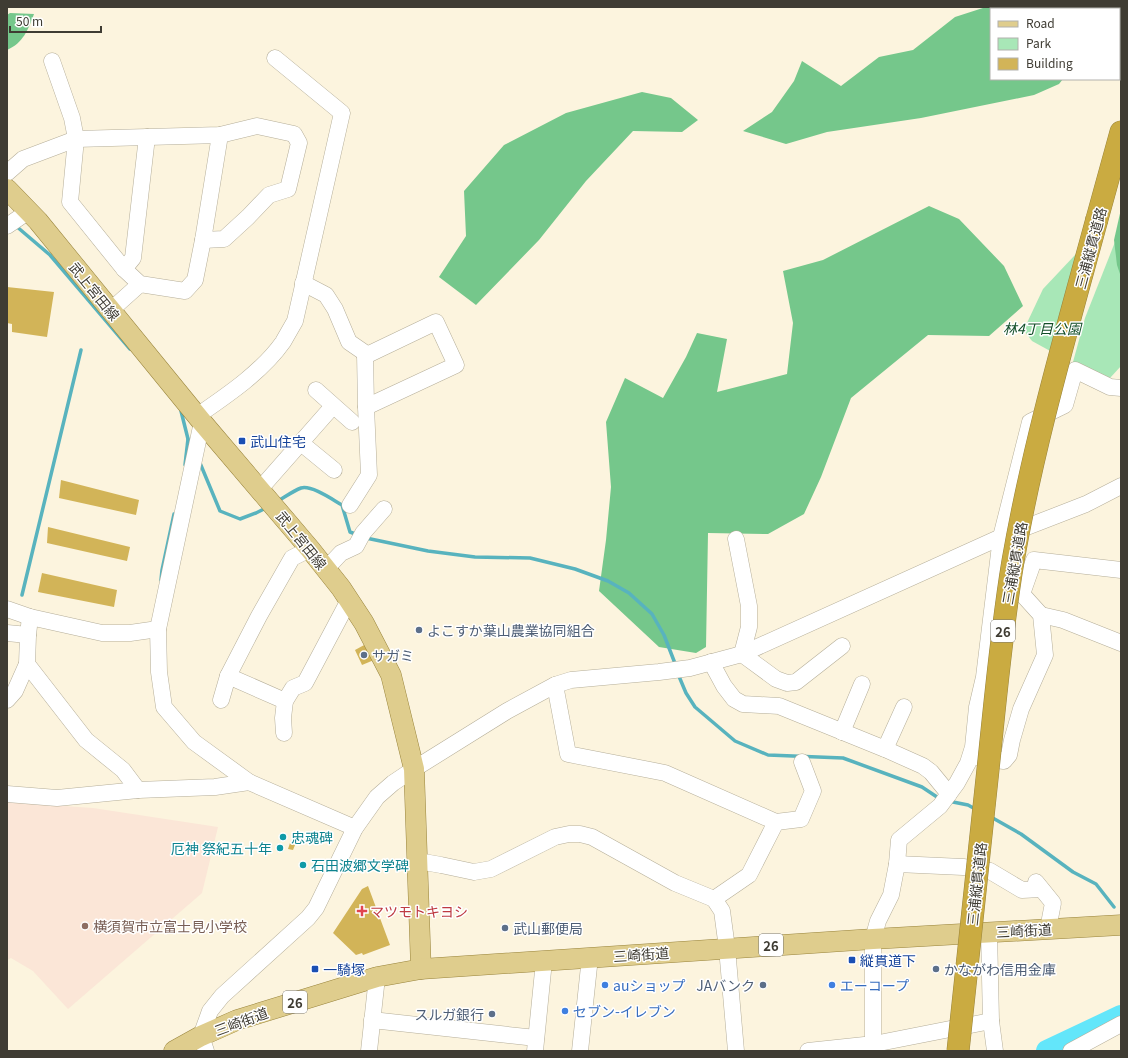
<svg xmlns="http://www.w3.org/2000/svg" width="1128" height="1058" viewBox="0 0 1128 1058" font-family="Georgia,'Noto Sans JP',serif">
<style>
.education{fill:#fbe6d7}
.green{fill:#a8e7b7}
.forest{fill:#75c78b}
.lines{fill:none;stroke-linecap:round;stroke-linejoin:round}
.stream{stroke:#58b3be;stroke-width:3.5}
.river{stroke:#63e6fa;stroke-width:22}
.building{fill:#d2b458}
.minor-casing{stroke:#b5ae99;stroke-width:17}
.major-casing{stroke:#99843c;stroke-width:21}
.highway-casing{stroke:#99843c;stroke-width:23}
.minor{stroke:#fff;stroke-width:16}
.major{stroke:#dfcd8d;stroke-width:20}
.highway{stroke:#caab41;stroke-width:22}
.highway-bridge-casing{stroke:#99843c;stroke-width:23;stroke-linecap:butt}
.highway-bridge{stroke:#caab41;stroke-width:22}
.transit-dot{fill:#1a4fb4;stroke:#fff;stroke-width:1.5}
.service-dot{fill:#5c6f8a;stroke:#fff;stroke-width:1.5}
.culture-dot{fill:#0f9aa8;stroke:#fff;stroke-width:1.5}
.health-dot{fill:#e0444e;stroke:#fff;stroke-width:1.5}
.education-dot{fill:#8d6e63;stroke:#fff;stroke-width:1.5}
.shop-dot{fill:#3f7fe0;stroke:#fff;stroke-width:1.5}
.labels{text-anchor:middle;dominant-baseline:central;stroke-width:3;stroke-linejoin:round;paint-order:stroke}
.shield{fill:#fff;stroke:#797670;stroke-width:1}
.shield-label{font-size:13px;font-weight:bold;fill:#3f3c33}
.street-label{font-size:14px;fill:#3f3c33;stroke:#fff}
.park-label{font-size:14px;font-style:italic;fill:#124e28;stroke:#fff}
.transit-label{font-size:14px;fill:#164399;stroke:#fff;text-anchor:start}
.service-label{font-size:14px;fill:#4e5e75;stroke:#fff;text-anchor:start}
.culture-label{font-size:14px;fill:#0d838f;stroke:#fff;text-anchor:start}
.health-label{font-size:14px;fill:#be3a42;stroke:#fff;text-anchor:start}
.education-label{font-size:14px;fill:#785e54;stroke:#fff;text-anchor:start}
.shop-label{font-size:14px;fill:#366cbe;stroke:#fff;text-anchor:start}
</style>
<rect width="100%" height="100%" fill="#fcf4de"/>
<polygon class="education" points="7,797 49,805 93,808 218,827 202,893 68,1009 33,971 11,958 7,960"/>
<g class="green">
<polygon points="1115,242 1121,250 1121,366 1110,378 1073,362 1085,318"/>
<polygon points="1080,252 1052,352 1032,341 1025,332 1026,325 1043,289 1075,255"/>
</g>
<g class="forest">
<polygon points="986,7 1058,7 1060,9 991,9 991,79 1063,79 1059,84 1034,95 921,118 827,132 786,144 743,131 772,112 794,81 802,61 841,86 879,57 913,50 955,17"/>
<path d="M10,13L34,14C28,30 23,43 7,50V15Z"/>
<polygon points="642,92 671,98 698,120 682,132 633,131 586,181 539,240 476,305 439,277 466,236 464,191 504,145 566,113"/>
<polygon points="929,206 959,219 1004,266 1023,306 989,336 928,335 851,398 821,477 804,514 768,534 708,533 706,647 696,653 659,647 599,591 606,540 611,487 606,422 625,378 663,398 686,357 697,333 727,339 717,392 787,374 793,323 783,271 823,260"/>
<polygon points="1121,209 1121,277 1117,265 1114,240"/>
</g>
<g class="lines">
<g class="stream">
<polyline points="16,226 50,255 130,349"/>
<polyline points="181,411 188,439 192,447"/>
<polyline points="200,463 220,511 240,519 256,513 266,508"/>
<polyline points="185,465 188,439"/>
<path d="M278,501C285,497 293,491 301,488C312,485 333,500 342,505L350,532L358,535"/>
<polyline points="366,538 428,551 475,557 530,558 575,569 608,581 629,593 652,614 664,635 676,666"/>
<polyline points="161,580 162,570 174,514"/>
<polyline points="22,595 81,350"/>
<polyline points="678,674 686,693 695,707 735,741 768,755 843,758 922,787 940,799"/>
<polyline points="948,801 968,805 977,810"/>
<polyline points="991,817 1021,834 1073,872 1096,884 1114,907"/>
</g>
<polyline class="river" points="1047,1051 1121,1016"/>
</g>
<g class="building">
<polygon points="7,287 54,292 47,337 12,332 12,324 7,323"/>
<polygon points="61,480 139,500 136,515 59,498"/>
<polygon points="48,527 130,547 127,561 47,543"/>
<polygon points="42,573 117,590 114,607 38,592"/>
<polygon points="366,644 374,660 362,665 355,650"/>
<polygon points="290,843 295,845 293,850 288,849"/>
<polygon points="368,886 390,945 363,955 362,953 356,955 333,933 362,889"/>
</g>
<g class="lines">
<g class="minor-casing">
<g id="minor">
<polyline points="52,61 72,118 76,139 70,202 124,269 140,284 185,291 195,280 203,240 220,135"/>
<polyline points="7,173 23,159 76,139 220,135 257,126 294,134 299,143 288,189 269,195 248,217 224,239 203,240"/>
<polyline points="7,226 29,211"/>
<polyline points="124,269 133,258 147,137"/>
<polyline points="303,283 326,295 335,309 349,342 365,353 366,407 369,475 350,505"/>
<polyline points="111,310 140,284"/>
<polyline points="365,356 436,322 456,365 366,407"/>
<polyline points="316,390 352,422"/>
<path d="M197,416C226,396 262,372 283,342C287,335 291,328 295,321L342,113L275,58"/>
<polyline points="202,422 158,629 159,672 164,707 194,742 249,782 355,828"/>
<polyline points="301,443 334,470"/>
<polyline points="260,489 333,406"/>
<polyline points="736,539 749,606 749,627 742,654 776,679 787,683 796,682 842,646"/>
<polyline points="326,569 341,553 356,546 363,533 384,509"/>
<polyline points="1022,594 1034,560 1121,570"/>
<polyline points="7,609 30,617 102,633 130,633 158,629"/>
<polyline points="1041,615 1063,620 1121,643"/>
<polyline points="30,617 28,635 27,664 86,740 123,770 138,790"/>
<polyline points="7,633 28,635"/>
<polyline points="711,662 724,686 734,699 743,704 779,706 885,749 923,766 931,772 949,794"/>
<polyline points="228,676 285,701"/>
<polyline points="555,685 568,754 665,773 776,822 749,875 714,899 722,911 727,948 736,1051"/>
<polyline points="7,700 15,691 27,664"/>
<polyline points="221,700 228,676 259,616 292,558 310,549"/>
<polyline points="842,732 862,684"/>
<polyline points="284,733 283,718 285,701 293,688 305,683 349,600"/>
<polyline points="885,749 904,707"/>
<polyline points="980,758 1004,761 1009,755 1012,740 1021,709 1045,655 1041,615 1022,594 999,585"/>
<polyline points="7,794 57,798 138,790 215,787 249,782"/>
<polyline points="776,822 801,819 813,791 802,762"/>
<polyline points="418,861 441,865 474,872 491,869 555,837 569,834 580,834 592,837 675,883 714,899"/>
<polyline points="897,864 963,867 990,871 1022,890 1041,889"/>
<polyline points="1036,882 1053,903 1048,929"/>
<polyline points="989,932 991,1021 995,1051"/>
<polyline points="372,1020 536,1038"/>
<polyline points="206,1051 201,1036 210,1011 222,996 308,918 316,908 355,828 377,797 393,783 414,769 507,711 555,685 571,680 659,672 690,668 742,654 1001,537 1086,504 1121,486"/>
<polyline points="369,1051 377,977"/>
<polyline points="535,1051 544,961"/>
<polyline points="580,1051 590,957"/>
<polyline points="808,1051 874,1044 991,1021"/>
<polyline points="873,1051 873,939 878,921 891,895 897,864 899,840 940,806 957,783 968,763 973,747 977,707 984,677 1001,537 1030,422 1065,405 1075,370 1110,387 1121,388"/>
<polyline points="1071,1051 1121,1024"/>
</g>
</g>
<g class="major-casing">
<g id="major">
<polyline points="7,189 38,221 202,422 310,549 341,588 364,623 391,675 414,769 421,969"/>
<polyline points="174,1051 201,1036 237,1020 377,977 421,969 873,939 1121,925"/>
</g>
</g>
<g class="highway-casing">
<polyline id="highway" points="1097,219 1121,132"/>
</g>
<use href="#minor" class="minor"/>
<use href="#major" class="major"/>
<use href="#highway" class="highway"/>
<g class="highway-bridge-casing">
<path id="highway-bridge" d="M958,1051C968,954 979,857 989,760C996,693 1002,627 1013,561C1033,446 1066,333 1097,219"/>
</g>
<use href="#highway-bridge" class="highway-bridge"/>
</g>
<g class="transit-dot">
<rect x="238" y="437" width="8" height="8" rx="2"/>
<rect x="848" y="956" width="8" height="8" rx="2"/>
<rect x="311" y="965" width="8" height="8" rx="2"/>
</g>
<g class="service-dot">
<circle cx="419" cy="630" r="4"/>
<circle cx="364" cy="655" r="4"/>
<circle cx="505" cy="928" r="4"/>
<circle cx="936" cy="969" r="4"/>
<circle cx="763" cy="985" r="4"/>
<circle cx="492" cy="1014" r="4"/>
</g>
<g class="culture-dot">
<circle cx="283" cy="837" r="4"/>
<circle cx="280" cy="848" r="4"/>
<circle cx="303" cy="865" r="4"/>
</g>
<path class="health-dot" d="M360 905h4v4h4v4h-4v4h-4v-4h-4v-4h4z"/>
<circle class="education-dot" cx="85" cy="926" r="4"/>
<g class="shop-dot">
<circle cx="605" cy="985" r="4"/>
<circle cx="832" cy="985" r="4"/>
<circle cx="565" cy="1011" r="4"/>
</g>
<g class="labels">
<g class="shield">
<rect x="991" y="620" width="24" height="22" rx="3"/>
<rect x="759" y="934" width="24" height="22" rx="3"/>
<rect x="283" y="991" width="24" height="22" rx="3"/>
</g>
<g class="shield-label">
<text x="1003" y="631">26</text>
<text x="771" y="945">26</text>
<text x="295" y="1002">26</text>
</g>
<g class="street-label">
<text transform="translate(1090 248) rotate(-75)">三浦縦貫道路</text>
<text transform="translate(95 291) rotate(51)">武上宮田線</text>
<text transform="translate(302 540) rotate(51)">武上宮田線</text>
<text transform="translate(1014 563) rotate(-80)">三浦縦貫道路</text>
<text transform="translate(976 884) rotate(-84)">三浦縦貫道路</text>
<text transform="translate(1024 930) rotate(-3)">三崎街道</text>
<text transform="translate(641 954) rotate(-4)">三崎街道</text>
<text transform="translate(241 1021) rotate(-20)">三崎街道</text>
</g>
<g class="park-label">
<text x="1042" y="328">林4丁目公園</text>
</g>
<g class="transit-label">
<text x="250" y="441">武山住宅</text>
<text x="860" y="960">縦貫道下</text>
<text x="323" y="969">一騎塚</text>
</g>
<g class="service-label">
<text x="427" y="630">よこすか葉山農業協同組合</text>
<text x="372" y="655">サガミ</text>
<text x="513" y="928">武山郵便局</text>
<text x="944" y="969">かながわ信用金庫</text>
<text x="755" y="985" text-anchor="end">JAバンク</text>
<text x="484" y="1014" text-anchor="end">スルガ銀行</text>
</g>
<g class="culture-label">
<text x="291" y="837">忠魂碑</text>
<text x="272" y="848" text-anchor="end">厄神 祭紀五十年</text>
<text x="311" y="865">石田波郷文学碑</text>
</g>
<g class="health-label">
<text x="370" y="911">マツモトキヨシ</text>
</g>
<g class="education-label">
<text x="93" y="926">横須賀市立富士見小学校</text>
</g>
<g class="shop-label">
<text x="613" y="985">auショップ</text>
<text x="840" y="985">エーコープ</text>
<text x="573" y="1011">セブン-イレブン</text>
</g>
</g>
<rect width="1128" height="1058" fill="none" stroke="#3f3c33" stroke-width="16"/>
<rect x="990" y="8" width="130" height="72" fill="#ffffff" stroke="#b2b1ad"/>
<rect x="998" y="21" width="20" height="6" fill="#dfcd8d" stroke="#b2b1ad"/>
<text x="1026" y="28" font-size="12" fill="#3f3c33">Road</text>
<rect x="998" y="38" width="20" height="12" fill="#a8e7b7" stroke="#b2b1ad"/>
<text x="1026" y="48" font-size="12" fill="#3f3c33">Park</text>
<rect x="998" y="58" width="20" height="12" fill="#d2b458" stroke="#b2b1ad"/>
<text x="1026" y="68" font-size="12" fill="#3f3c33">Building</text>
<path d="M10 26v6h91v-6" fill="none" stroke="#3f3c33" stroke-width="2"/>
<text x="16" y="26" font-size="12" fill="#3f3c33" stroke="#ffffff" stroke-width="3" paint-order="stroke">50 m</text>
</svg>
